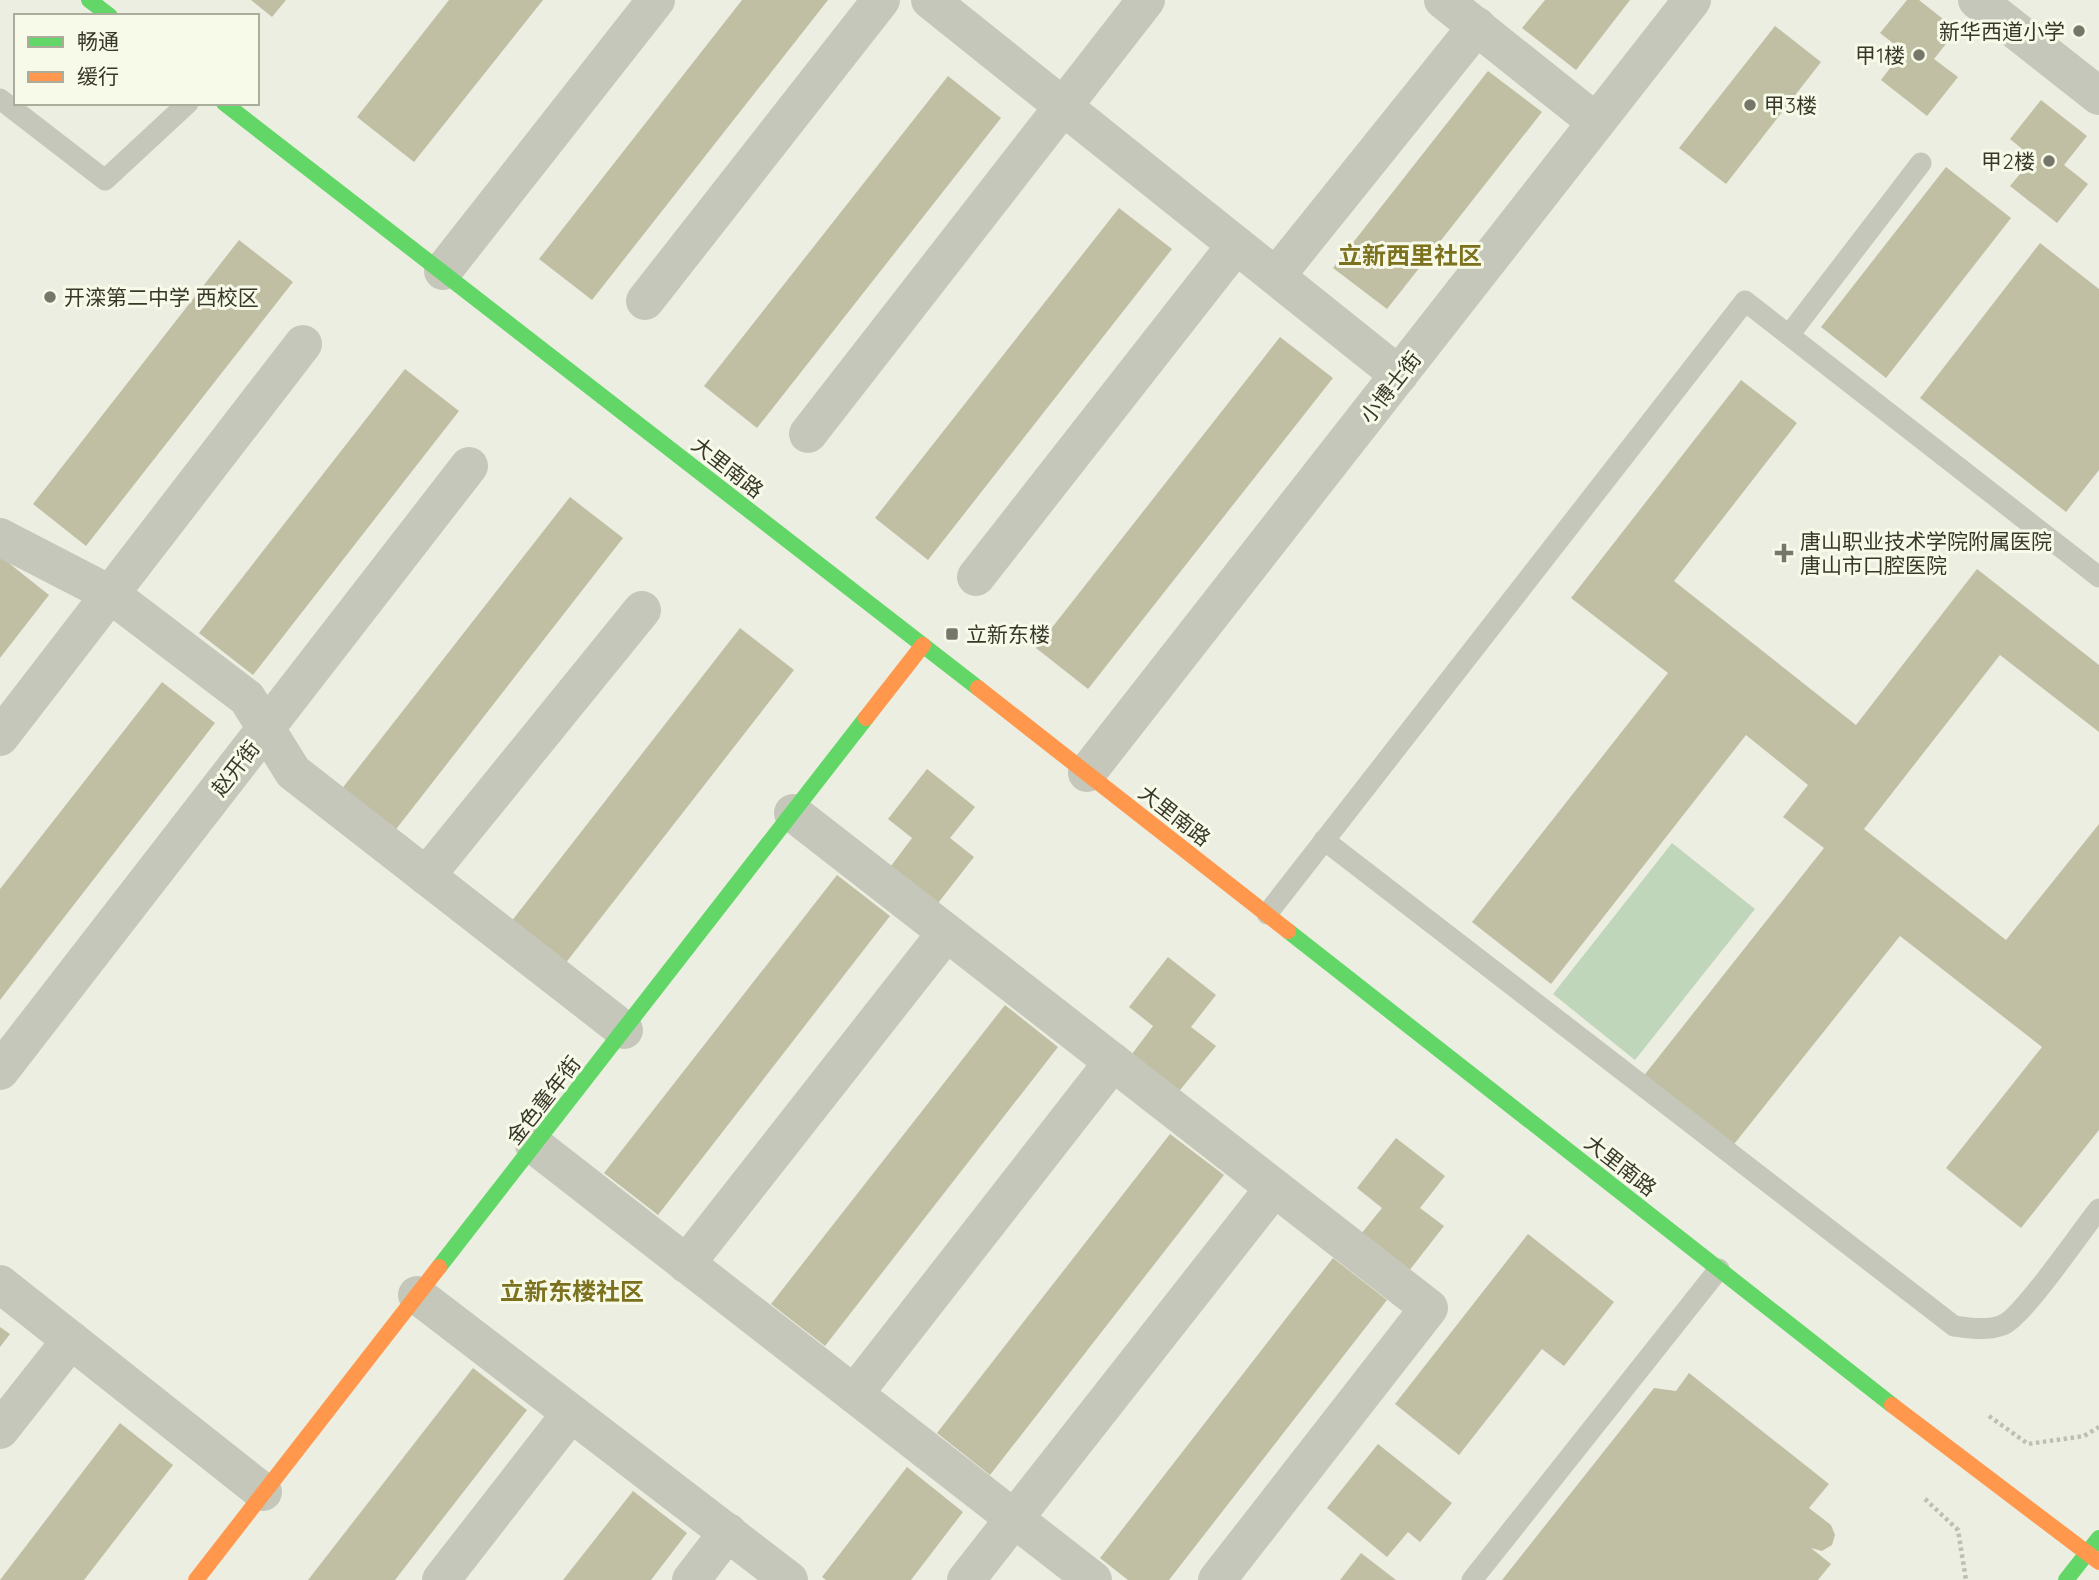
<svg xmlns="http://www.w3.org/2000/svg" width="2099" height="1580" viewBox="0 0 2099 1580" font-family="Quicksand,'Noto Sans SC',sans-serif">
<style>
.green{fill:#c0d6bb}
.building{fill:#c1bfa3}
.lines{fill:none;stroke-linecap:round;stroke-linejoin:round}
.path{stroke:#bebfb3;stroke-width:4.5;stroke-dasharray:3.5 3.5;stroke-linecap:butt}
.lane{stroke:#c5c7ba;stroke-width:21}
.street{stroke:#c5c7ba;stroke-width:38}
.fast{stroke:#63d668;stroke-width:16}
.slow{stroke:#ff974d;stroke-width:16}
.poi-dot{fill:#777769;stroke:#f7fae9;stroke-width:2.5}
.labels{text-anchor:middle;dominant-baseline:central;stroke-width:6;stroke-linejoin:round;paint-order:stroke}
.poi-label{font-size:21px;fill:#383728;stroke:#f7fae9;text-anchor:start}
.street-label{font-size:21px;fill:#383728;stroke:#f7fae9}
.quarter-label{font-size:24px;font-weight:bold;fill:#7c711e;stroke:#f7fae9}
</style>
<rect width="100%" height="100%" fill="#eceee1"/>
<polygon class="green" points="1672,843 1755,909 1635,1060 1553,994"/>
<g class="building">
<polygon points="251,0 286,0 272,17"/>
<polygon points="449,0 543,0 414,162 357,117"/>
<polygon points="742,0 828,0 592,300 539,259"/>
<polygon points="1545,0 1630,0 1576,70 1522,28"/>
<polygon points="1907,0 1919,0 1957,30 1934,59 1958,77 1927,116 1881,80 1903,51 1880,33"/>
<polygon points="1775,26 1821,62 1726,184 1679,148"/>
<polygon points="1488,71 1542,112 1387,309 1333,268"/>
<polygon points="948,76 1001,118 757,428 704,386"/>
<polygon points="2041,100 2087,136 2064,165 2088,184 2057,223 2010,186 2033,158 2010,139"/>
<polygon points="1946,167 2011,218 1886,378 1821,327"/>
<polygon points="1119,208 1172,249 928,560 875,518"/>
<polygon points="239,240 293,282 86,546 33,504"/>
<polygon points="2040,243 2099,289 2099,470 2066,512 1920,398"/>
<polygon points="1280,337 1333,378 1088,689 1036,648"/>
<polygon points="405,369 459,411 253,675 199,633"/>
<polygon points="1741,380 1797,423 1674,581 1856,725 1977,569 2099,665 2099,732 2000,655 1864,829 2006,940 2099,824 2099,1130 2021,1228 1946,1168 2042,1047 1900,936 1731,1148 1642,1078 1824,848 1783,817 1808,785 1746,735 1551,984 1472,922 1668,673 1571,598"/>
<polygon points="570,497 623,538 390,837 337,795"/>
<polygon points="0,556 49,595 0,658"/>
<polygon points="740,628 794,670 561,969 507,927"/>
<polygon points="162,682 215,723 0,1000 0,889"/>
<polygon points="927,769 975,807 950,838 974,857 935,907 888,870 912,838 888,819"/>
<polygon points="837,875 890,916 658,1215 604,1173"/>
<polygon points="1168,957 1216,995 1191,1027 1216,1046 1176,1095 1129,1058 1153,1026 1129,1007"/>
<polygon points="1005,1005 1058,1047 825,1346 771,1304"/>
<polygon points="1170,1134 1224,1175 990,1475 937,1433"/>
<polygon points="1396,1138 1445,1176 1420,1208 1444,1226 1405,1276 1357,1239 1382,1208 1357,1188"/>
<polygon points="1528,1234 1614,1302 1564,1366 1542,1349 1459,1455 1395,1404"/>
<polygon points="1333,1258 1387,1300 1169,1580 1128,1580 1100,1558"/>
<polygon points="0,1327 10,1334 0,1347"/>
<polygon points="473,1368 527,1410 395,1580 308,1580"/>
<polygon points="1689,1373 1829,1484 1809,1508 1831,1525 1835,1535 1832,1545 1822,1551 1811,1548 1831,1564 1818,1580 1502,1580 1654,1388 1676,1391"/>
<polygon points="120,1423 173,1465 84,1580 0,1580"/>
<polygon points="1378,1444 1452,1503 1420,1542 1408,1532 1387,1557 1327,1508"/>
<polygon points="907,1467 963,1512 911,1580 826,1580 822,1577"/>
<polygon points="633,1491 687,1533 651,1580 563,1580"/>
<polygon points="1361,1553 1396,1580 1340,1580"/>
</g>
<g class="lines">
<g class="path">
<polyline points="1989,1416 2028,1444 2084,1436 2099,1427"/>
<polyline points="1925,1499 1958,1530 1966,1580"/>
</g>
<g class="lane">
<polyline points="0,99 105,180 188,103"/>
<polyline points="1789,335 1921,163"/>
<path d="M1324,840L1954,1326C1970,1328 1987,1331 2003,1325C2024,1316 2081,1231 2099,1209"/>
<polyline points="1267,914 1745,301 2099,577"/>
<polyline points="1472,1580 1719,1269"/>
</g>
<g class="street">
<polyline points="930,0 1399,375"/>
<polyline points="1443,0 1596,122"/>
<polyline points="1977,0 2099,96"/>
<polyline points="443,271 656,0"/>
<polyline points="1276,276 1477,26"/>
<polyline points="645,301 881,0"/>
<polyline points="808,434 1146,0"/>
<polyline points="0,537 110,594 247,698 293,772 624,1030"/>
<polyline points="976,577 1236,245"/>
<polyline points="0,737 303,344"/>
<polyline points="1087,773 1692,0"/>
<polyline points="793,813 1429,1308 1217,1580"/>
<polyline points="426,876 642,610"/>
<polyline points="0,1071 469,466"/>
<polyline points="534,1145 1093,1580"/>
<polyline points="686,1264 946,933"/>
<polyline points="0,1284 263,1492"/>
<polyline points="417,1295 789,1580"/>
<polyline points="854,1394 1113,1062"/>
<polyline points="0,1430 71,1340"/>
<polyline points="441,1580 571,1413"/>
<polyline points="691,1580 728,1532"/>
<polyline points="966,1580 1274,1188"/>
</g>
<g class="fast">
<polyline points="89,0 110,16"/>
<polyline points="224,103 978,688"/>
<polyline points="1288,931 1892,1405"/>
<polyline points="439,1267 866,718"/>
<polyline points="2066,1580 2099,1538"/>
</g>
<g class="slow">
<polyline points="978,688 1288,931"/>
<polyline points="866,718 923,645"/>
<polyline points="1892,1405 2099,1562"/>
<polyline points="196,1580 439,1267"/>
</g>
</g>
<g class="poi-dot">
<circle cx="2079" cy="31" r="7"/>
<circle cx="1919" cy="55" r="7"/>
<circle cx="1750" cy="105" r="7"/>
<circle cx="2049" cy="161" r="7"/>
<circle cx="50" cy="297" r="7"/>
<path d="M1780.5 542.5h7v7h7v7h-7v7h-7v-7h-7v-7h7z"/>
<rect x="945" y="627" width="14" height="14" rx="3.5"/>
</g>
<g class="labels">
<g class="poi-label">
<text x="2065" y="31" text-anchor="end">新华西道小学</text>
<text x="1905" y="55" text-anchor="end">甲1楼</text>
<text x="1764" y="105">甲3楼</text>
<text x="2035" y="161" text-anchor="end">甲2楼</text>
<text x="64" y="297">开滦第二中学 西校区</text>
<text x="1800" y="541">唐山职业技术学院附属医院<tspan x="1800" dy="24">唐山市口腔医院</tspan></text>
<text x="966" y="634">立新东楼</text>
</g>
<g class="street-label">
<text transform="translate(1390 387) rotate(-52)">小博士街</text>
<text transform="translate(728 467) rotate(38)">大里南路</text>
<text transform="translate(235 768) rotate(-52)">赵开街</text>
<text transform="translate(1175 815) rotate(38)">大里南路</text>
<text transform="translate(543 1100) rotate(-52)">金色童年街</text>
<text transform="translate(1621 1165) rotate(38)">大里南路</text>
</g>
<g class="quarter-label">
<text x="1410" y="255">立新西里社区</text>
<text x="572" y="1291">立新东楼社区</text>
</g>
</g>
<rect x="14" y="14" width="245" height="91" fill="#f7fae9" stroke="#abac9c" stroke-width="2"/>
<rect x="28" y="37" width="35" height="10" fill="#63d668" stroke="#abac9c" stroke-width="2"/>
<text x="77" y="49" font-size="21" fill="#383728">畅通</text>
<rect x="28" y="72" width="35" height="10" fill="#ff974d" stroke="#abac9c" stroke-width="2"/>
<text x="77" y="84" font-size="21" fill="#383728">缓行</text>
</svg>
